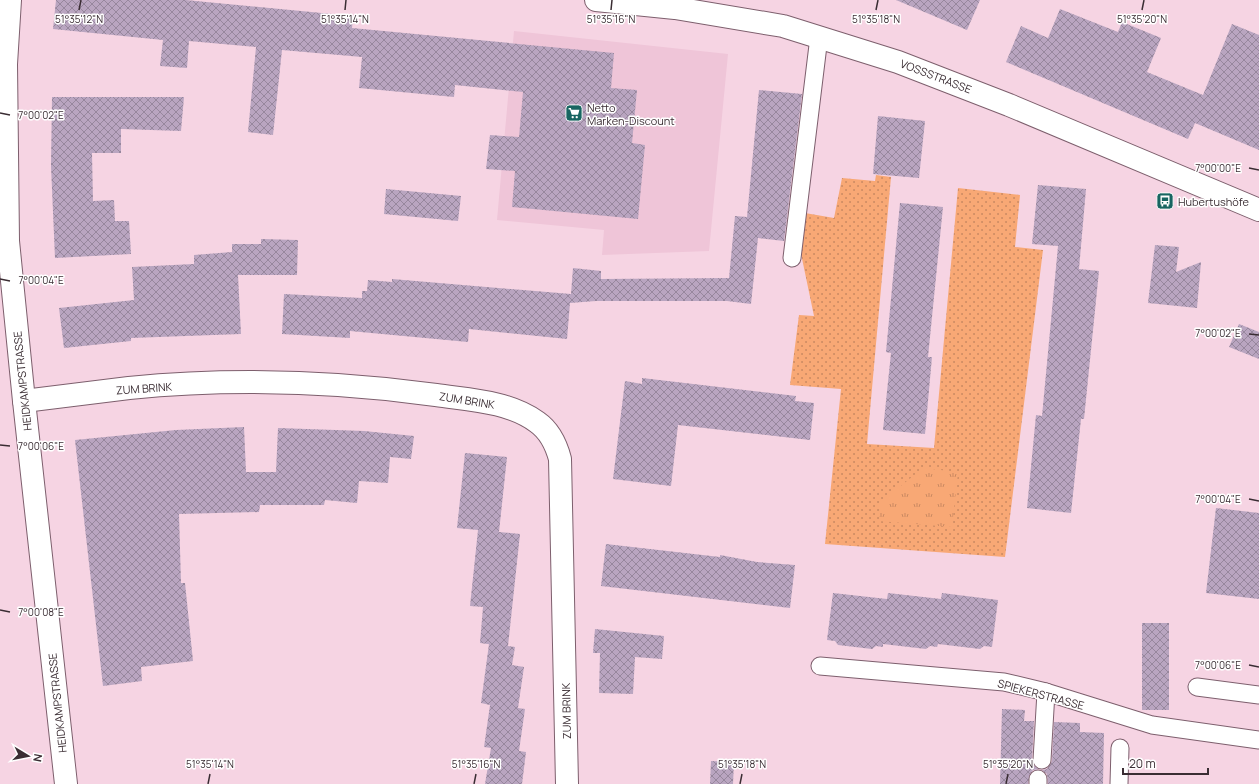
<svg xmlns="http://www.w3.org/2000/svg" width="1259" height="784" viewBox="0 0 1259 784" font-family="Manrope,sans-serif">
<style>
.built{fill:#efc5d8}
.grass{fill:url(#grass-dots)}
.park{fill:url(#park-tufts)}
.building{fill:url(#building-cross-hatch)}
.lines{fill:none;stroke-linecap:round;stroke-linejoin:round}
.service-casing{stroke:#7d5f6d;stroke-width:19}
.minor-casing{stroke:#7d5f6d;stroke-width:24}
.service{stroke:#fff;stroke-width:17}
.minor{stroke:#fff;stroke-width:22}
.ticks{fill:none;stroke:#3a2d33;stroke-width:1.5}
.labels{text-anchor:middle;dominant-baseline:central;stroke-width:3;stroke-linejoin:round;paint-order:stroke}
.street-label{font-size:11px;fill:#3a2d33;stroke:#fff}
.poi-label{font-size:11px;fill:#3a2d33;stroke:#fff;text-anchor:start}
.ticks-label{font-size:10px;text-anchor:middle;fill:#3a2d33;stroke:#fff;stroke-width:3;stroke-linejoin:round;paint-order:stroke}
</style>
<defs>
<pattern id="grass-dots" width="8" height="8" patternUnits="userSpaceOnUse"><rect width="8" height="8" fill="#f8a875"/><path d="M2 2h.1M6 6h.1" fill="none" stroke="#ca8961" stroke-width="1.8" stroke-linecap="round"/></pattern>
<pattern id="park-tufts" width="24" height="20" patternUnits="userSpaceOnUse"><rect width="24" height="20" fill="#f8a875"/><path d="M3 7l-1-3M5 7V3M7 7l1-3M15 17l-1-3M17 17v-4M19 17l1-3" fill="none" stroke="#ca8961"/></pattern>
<pattern id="building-cross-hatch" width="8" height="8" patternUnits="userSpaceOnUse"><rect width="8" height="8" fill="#b9a5c0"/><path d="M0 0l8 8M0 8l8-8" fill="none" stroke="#97879d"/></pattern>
</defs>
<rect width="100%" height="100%" fill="#f6d4e3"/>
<polygon class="built" points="514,31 728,54 709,251 602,255 604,230 497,220"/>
<polygon class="grass" points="876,175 891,177 867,444 934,448 958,188 1020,195 1015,247 1043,250 1005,557 825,544 841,389 790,385 799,315 814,316 800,249 805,213 834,218 842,178 875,181"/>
<polygon class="park" points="923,468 958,472 952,527 879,521 881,502"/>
<g class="building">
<polygon points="56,0 186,0 206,2 353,16 352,28 614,53 611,88 637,90 632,143 645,145 638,219 512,207 515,171 486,169 490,135 519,137 523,92 455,85 454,97 359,88 362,57 282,50 273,135 248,132 256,47 189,41 187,68 160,66 163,40 53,29"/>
<polygon points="896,0 980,0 967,30"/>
<polygon points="1060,9 1118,32 1122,22 1161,38 1147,72 1203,95 1232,24 1259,35 1259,150 1195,123 1188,139 1006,62 1021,26 1048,38"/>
<polygon points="759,90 802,94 784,241 758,238 751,304 727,301 596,301 570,303 567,339 469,329 468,342 350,331 350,338 282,334 284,294 362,298 362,291 367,291 368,280 392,282 392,279 571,294 573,268 601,271 601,279 729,278 735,216 747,217"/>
<polygon points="52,97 184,97 181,131 121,129 121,153 92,153 93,201 114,200 115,221 129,221 131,254 55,258 51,166"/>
<polygon points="878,116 925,121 919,178 873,174"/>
<polygon points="1038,185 1086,189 1079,269 1099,271 1084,419 1081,419 1071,513 1027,508 1036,415 1042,416 1058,246 1032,244"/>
<polygon points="386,189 461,196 458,221 384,214"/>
<polygon points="900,203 943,207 928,357 932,357 925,434 883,430 891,353 886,352"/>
<polygon points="261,239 298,240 297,275 238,275 241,334 131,338 131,341 64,348 59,308 134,300 132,267 194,264 194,255 232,252 232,244 261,244"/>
<polygon points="1155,245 1179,247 1176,272 1201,262 1197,308 1148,303"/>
<polygon points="1239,324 1259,332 1259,359 1229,347"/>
<polygon points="642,378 796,396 795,401 814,403 810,440 678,425 671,486 613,479 625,381 642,384"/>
<polygon points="244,427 246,472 276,472 278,428 364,431 414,436 411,459 390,457 388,483 359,481 357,503 325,500 324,505 260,505 259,512 179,514 181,583 185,583 193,661 141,667 142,681 103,686 75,440 176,430"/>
<polygon points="465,453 507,457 499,532 520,534 508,646 515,647 512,665 524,667 518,708 525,709 519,751 526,752 522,784 485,784 491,748 484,747 490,705 481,703 489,644 495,645 480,643 483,607 470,606 478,530 457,528"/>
<polygon points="1216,508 1259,513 1259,599 1206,593"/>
<polygon points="606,544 720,557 720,555 757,562 795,565 790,608 601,586"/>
<polygon points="833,593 887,599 888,593 941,599 942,593 998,600 992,647 984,646 980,649 938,644 937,647 930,646 926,649 883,644 883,647 876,646 872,649 838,645 835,641 827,640"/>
<rect x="1142" y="623" width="27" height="87"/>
<polygon points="595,629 664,636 662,659 635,657 633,694 599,693 600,653 593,653"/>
<polygon points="1002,709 1025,710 1024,721 1034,721 1032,760 1033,765 1039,769 1033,770 1030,774 1028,784 1000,784"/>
<polygon points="1054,722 1080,723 1080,732 1104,733 1103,784 1048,784 1047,774 1042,770 1047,769 1052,761"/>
<polygon points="711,761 734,762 733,784 710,784"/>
</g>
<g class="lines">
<g class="service-casing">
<g id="service">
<polyline points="792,258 819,37"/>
<polyline points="820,666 1004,682 1046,692 1152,725 1259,740"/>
<polyline points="1197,687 1259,695"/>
<polyline points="1042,760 1046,692"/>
<polyline points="1038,784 1038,779"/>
<polyline points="1119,784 1120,748"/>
</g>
</g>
<g class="minor-casing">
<g id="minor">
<polyline points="10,0 6,64 8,241 24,401 66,784"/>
<polyline points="596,0 675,8 783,26 898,62 1009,105 1259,210"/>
<path d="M24,401C59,397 94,392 129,388C231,378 334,381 436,395C469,400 508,401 537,422C550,431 556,444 560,459L567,784"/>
</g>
</g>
<use href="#service" class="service"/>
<use href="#minor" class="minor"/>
</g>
<path class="ticks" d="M79,10L81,0M345,10L346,0M611,10L612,0M876,10L878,0M1142,10L1144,0M0,113L10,115M1249,168L1259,170M0,279L10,281M1249,334L1259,335M0,445L10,446M1249,499L1259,501M0,610L10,612M1249,665L1259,667M208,784L210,774M474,784L476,774M740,784L742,774M1006,784L1008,774"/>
<defs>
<g id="supermarket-square" transform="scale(0.9)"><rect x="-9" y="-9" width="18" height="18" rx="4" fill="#186561" stroke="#fff"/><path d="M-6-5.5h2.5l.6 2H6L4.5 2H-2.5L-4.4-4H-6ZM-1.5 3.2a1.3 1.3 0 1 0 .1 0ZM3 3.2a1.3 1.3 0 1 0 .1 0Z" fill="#fff"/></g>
<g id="bus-square" transform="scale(0.9)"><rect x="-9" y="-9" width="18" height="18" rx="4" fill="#186561" stroke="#fff"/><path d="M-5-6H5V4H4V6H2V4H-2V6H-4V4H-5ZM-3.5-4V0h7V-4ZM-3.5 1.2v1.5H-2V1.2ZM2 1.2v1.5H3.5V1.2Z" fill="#fff"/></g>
</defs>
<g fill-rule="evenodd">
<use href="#supermarket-square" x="574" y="113"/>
<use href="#bus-square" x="1165" y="201"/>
</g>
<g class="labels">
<g class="street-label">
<text transform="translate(936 76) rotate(21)">VOSSSTRASSE</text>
<text transform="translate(22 381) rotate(-96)">HEIDKAMPSTRASSE</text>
<text transform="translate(144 388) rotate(-4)">ZUM BRINK</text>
<text transform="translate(467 400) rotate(9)">ZUM BRINK</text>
<text transform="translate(1041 694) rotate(15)">SPIEKERSTRASSE</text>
<text transform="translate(57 703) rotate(-96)">HEIDKAMPSTRASSE</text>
<text transform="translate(566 711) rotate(-91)">ZUM BRINK</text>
</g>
<g class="poi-label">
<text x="587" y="107">Netto<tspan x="587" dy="13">Marken-Discount</tspan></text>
<text x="1178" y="201">Hubertushöfe</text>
</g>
</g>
<g class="ticks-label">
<text x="79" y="23">51°35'12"N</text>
<text x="345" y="23">51°35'14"N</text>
<text x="611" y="23">51°35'16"N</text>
<text x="876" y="23">51°35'18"N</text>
<text x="1142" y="23">51°35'20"N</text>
<text x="41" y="119">7°00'02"E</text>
<text x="1218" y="172">7°00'00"E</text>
<text x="41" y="284">7°00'04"E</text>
<text x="1218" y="337">7°00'02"E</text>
<text x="41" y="450">7°00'06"E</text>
<text x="1218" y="503">7°00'04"E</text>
<text x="41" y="616">7°00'08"E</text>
<text x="1218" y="669">7°00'06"E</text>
<text x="210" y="768">51°35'14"N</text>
<text x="476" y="768">51°35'16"N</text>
<text x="742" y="768">51°35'18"N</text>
<text x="1008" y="768">51°35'20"N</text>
</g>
<g transform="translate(28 756) rotate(100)" stroke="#ffffff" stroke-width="3" paint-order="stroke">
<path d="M0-3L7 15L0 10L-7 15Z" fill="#3a2d33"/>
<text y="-6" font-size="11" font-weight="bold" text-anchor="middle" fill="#3a2d33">N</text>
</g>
<path d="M1123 768v6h85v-6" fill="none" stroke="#3a2d33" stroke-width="2"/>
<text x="1129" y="768" font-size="12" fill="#3a2d33" stroke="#ffffff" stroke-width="3" paint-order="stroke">20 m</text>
</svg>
